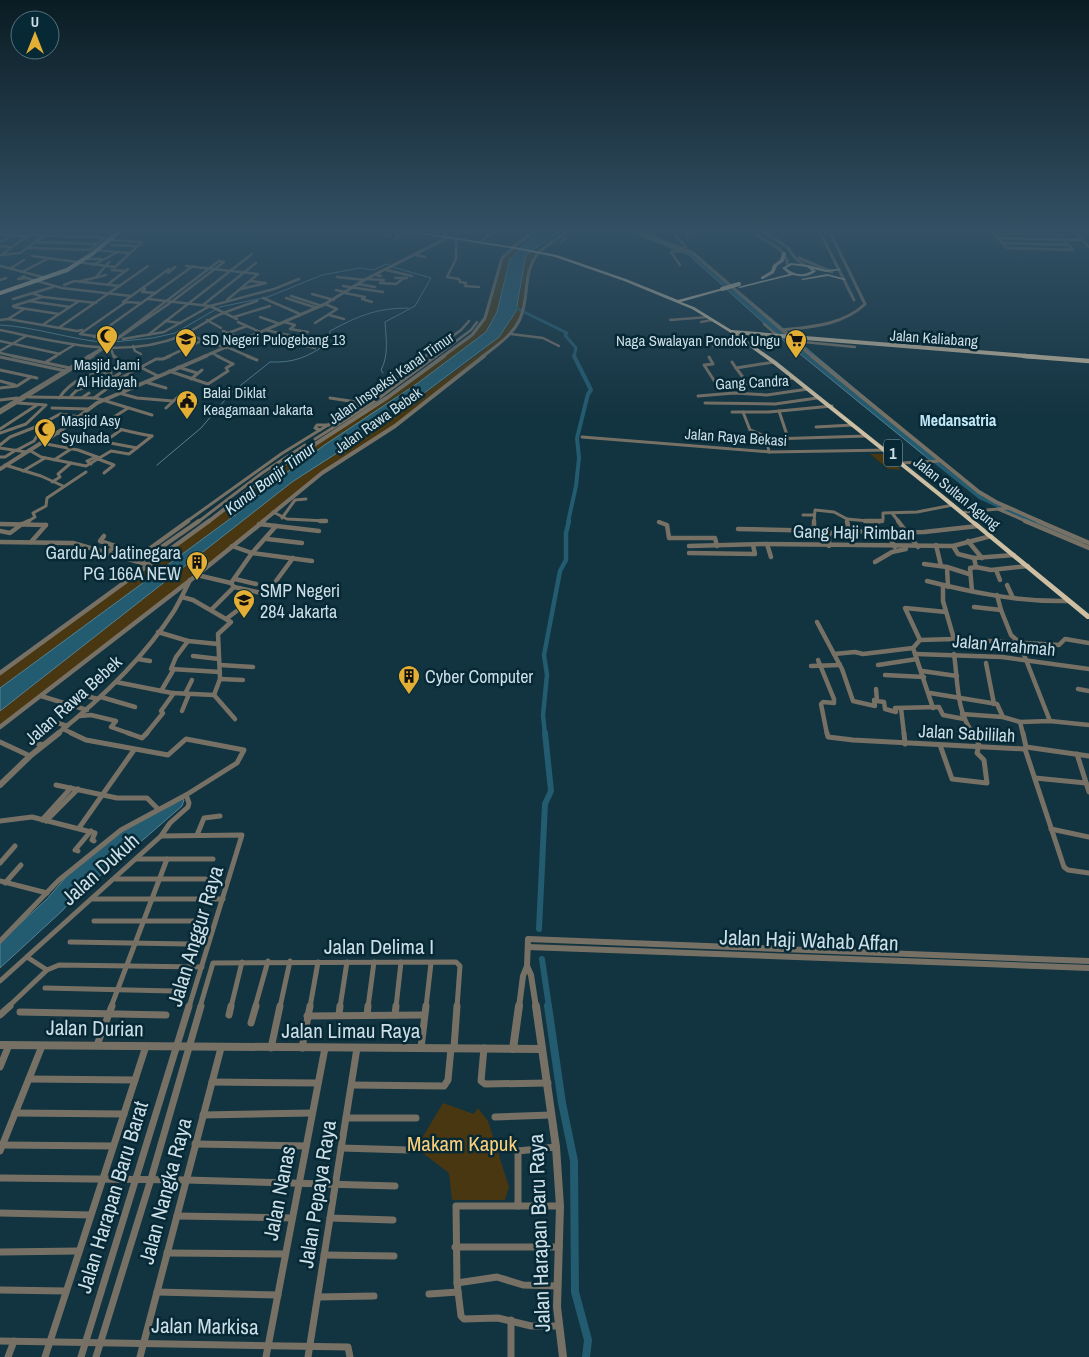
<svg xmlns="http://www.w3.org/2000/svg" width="1089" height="1357" viewBox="0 0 1089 1357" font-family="'Archivo Narrow',sans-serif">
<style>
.green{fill:#483710}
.water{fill:#235b70;stroke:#568293}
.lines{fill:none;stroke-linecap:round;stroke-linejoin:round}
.stream{stroke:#568293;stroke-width:1}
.canal-far4{stroke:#235b70;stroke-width:3}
.canal-far3{stroke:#235b70;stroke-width:4}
.canal-far2{stroke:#235b70;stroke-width:4.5}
.canal-far1{stroke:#235b70;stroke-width:6}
.canal{stroke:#235b70;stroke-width:8}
.river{fill:#235b70;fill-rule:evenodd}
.minor-far4{stroke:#777165;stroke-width:2.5}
.minor-far3{stroke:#777165;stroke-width:3}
.minor-far2{stroke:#777165;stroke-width:4.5}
.minor-far1{stroke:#777165;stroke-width:5}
.minor{stroke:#777165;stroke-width:7}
.tertiary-far4{stroke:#777165;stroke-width:3}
.tertiary-far3{stroke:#777165;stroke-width:4}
.tertiary-far2{stroke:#777165;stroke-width:4.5}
.tertiary-far1{stroke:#777165;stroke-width:6}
.tertiary{stroke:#777165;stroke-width:8}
.primary-far1{stroke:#bfb299;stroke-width:4}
.primary{stroke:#bfb299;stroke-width:4.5}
.trunk{fill:#cebfa3;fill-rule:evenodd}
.trunk-bridge{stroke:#cebfa3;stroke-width:4}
.labels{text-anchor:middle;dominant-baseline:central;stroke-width:5;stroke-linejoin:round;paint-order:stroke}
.far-street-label{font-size:15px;fill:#ccdee6;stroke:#072936}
.far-poi-label{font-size:15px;fill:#ccdee6;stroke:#072936;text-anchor:start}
.far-quarter-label{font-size:16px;font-weight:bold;fill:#c1e7f7;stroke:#072936}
.shield{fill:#072936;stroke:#91a8b1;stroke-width:1}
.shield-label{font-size:16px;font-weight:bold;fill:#ccdee6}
.far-water-label{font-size:16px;font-style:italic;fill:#d1e8f2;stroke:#072936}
.street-label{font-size:18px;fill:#ccdee6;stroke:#072936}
.poi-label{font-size:18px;fill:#ccdee6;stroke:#072936;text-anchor:start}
.near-street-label{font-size:21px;fill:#ccdee6;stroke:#072936}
.near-park-label{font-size:21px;fill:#f9cf7b;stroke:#072936}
</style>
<rect width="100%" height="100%" fill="#123340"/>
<g class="green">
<polygon points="513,248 520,249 515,254 501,292 497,312 486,332 418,383 279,478 238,513 0,688 0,673 156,560 254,485 367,411 472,335 484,319 502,258"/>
<polygon points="531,251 539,252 532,261 522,313 511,334 405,418 322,473 197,575 0,726 0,711 292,482 387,421 481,352 505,329 516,311 521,289 525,258"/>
<polygon points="870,454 884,454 901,470 888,469"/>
<polygon points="443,1103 474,1114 478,1108 488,1121 509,1187 505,1200 452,1200 449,1173 416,1148"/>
</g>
<g class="water">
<polygon points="547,228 564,228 526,255 516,311 499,337 388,420 292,482 0,711 0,688 238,513 279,478 326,444 418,383 486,332 497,312 510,259 522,246"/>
<polygon points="622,228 629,228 693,253 941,461 931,461 778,336 689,255"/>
<polygon points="181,799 184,800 182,806 107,871 83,887 62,911 0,968 0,942 47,899 72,870 125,828"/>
</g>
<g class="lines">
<g class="stream">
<path d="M0,325C37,327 72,340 109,343"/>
<polyline points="113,342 153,338 175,333 220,307 268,297 322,275 360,268 374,270 386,264 389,265"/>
<path d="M383,373L381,370C389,355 386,338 385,322L415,306L431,278L393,267"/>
<path d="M157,465L201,428L231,393L270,362C294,363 308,357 328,343L330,331C358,316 376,308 408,308"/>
</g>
<polyline class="canal-far4" points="516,308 567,333 565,335 576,348 574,357"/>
<polyline class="canal-far3" points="568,522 576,486 579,458 577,438 588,394 591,390 574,356"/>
<polyline class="canal-far2" points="545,734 543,715 547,675 544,655 560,571 566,560 566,533 569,521"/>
<g class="canal-far1">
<polyline points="539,929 545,804 551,791 545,733"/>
<polyline points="542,959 549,1007"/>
</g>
<polyline class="canal" points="548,1006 562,1103 574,1161 575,1292 588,1340 586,1357"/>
<polygon class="river" points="927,453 983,497 1084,542 1083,544 1077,544 979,499 925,456 924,455"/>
<g class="minor-far4">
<polyline points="672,228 675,235 686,247 683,248"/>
<polyline points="686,228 688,237"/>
<polyline points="988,228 1007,248 1073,250"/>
<polyline points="988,228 1054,230 1073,250"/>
<polyline points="1071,228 1089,247"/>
<polyline points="1087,228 1089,230"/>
<polyline points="528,231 532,228"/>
<polyline points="992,233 1059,235"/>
<polyline points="639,234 654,240"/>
<polyline points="0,235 26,236"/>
<polyline points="444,236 452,228"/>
<polyline points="386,237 394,229"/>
<polyline points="396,238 405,230"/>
<polyline points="456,238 456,259 447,277 459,279 460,282 466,283 465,286 479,287"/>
<polyline points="997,238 1082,240"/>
<polyline points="655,240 680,250"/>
<polyline points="0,241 4,241 11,236"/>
<polyline points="481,241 500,228"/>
<polyline points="36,242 97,244"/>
<polyline points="561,243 565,238"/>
<polyline points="1002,243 1069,245"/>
<polyline points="111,245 135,246"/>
<polyline points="0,246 11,247"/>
<polyline points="28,248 90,250 104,238"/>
<polyline points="96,250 129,253"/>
<polyline points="1,255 29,235 110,238"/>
<polyline points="1,255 20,253 44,236"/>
<polyline points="416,255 425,257"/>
<polyline points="32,256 115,267 142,242 108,240"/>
<polyline points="85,259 101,259"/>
<polyline points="93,265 116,253"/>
<polyline points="680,265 671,252 687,250"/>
<polyline points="1,266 46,278"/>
<polyline points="186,266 258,274 227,300"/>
<polyline points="11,268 24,260"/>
<polyline points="112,270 126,271"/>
<polyline points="386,270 412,276"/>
<polyline points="24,271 49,258"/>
<polyline points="168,273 175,267"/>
<polyline points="376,275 381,276"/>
<polyline points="24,276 18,279 26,278"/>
<polyline points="23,277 62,288 131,296"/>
<polyline points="96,277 109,262"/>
<polyline points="337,277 365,280"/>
<polyline points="395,278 407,278"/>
<polyline points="367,279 384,280 380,283 396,284 404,278"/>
<polyline points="0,280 6,278"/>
<polyline points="81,281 106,275"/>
<polyline points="358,284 375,287"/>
<polyline points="64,285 74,281 120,286"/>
<polyline points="107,285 128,269"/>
<polyline points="343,286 383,292"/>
<polyline points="145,289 142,292 156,293"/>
<polyline points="241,289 266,283 251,281"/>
<polyline points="336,290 345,292"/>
<polyline points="32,293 43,297 96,303"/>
<polyline points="345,293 365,297 362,299 372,302"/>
<polyline points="312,294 334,300"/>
<polyline points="291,296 322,306"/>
<polyline points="263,298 300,314"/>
<polyline points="286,298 317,308"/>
<polyline points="13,299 53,287"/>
<polyline points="148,299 210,306 237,319"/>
<polyline points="29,301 70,307"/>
<polyline points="123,302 169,269"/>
<polyline points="203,305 256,263"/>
<polyline points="13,306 42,297"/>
<polyline points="14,307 59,314"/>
<polyline points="329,315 344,319"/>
<polyline points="234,317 270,306"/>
<polyline points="260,317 280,324"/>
<polyline points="8,319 77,331 82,330"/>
<polyline points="0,320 8,319 24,309"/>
<polyline points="207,320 221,328"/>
<polyline points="670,320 708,317"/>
<polyline points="165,321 181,323"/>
<polyline points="238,322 260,332"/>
<polyline points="284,322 295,325 290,329 308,332"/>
<polyline points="701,322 712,320"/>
<polyline points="315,323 337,309 325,304"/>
<polyline points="44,324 79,301"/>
<polyline points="764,324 778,336"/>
<polyline points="60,327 148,266"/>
<path d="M0,330C59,342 122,360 181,336C195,330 207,320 221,314C233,309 245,305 257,301"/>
<polyline points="266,330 306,339 298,344 315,348"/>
<polyline points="223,331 243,339"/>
<polyline points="228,333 247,326"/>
<polyline points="511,334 543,338 559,346"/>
<polyline points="148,335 252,254"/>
<polyline points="94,337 193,266"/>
<polyline points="195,337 226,348"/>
<polyline points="228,338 237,342"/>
<polyline points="247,338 254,341"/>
<polyline points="115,339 80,334 126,302 142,303"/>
<polyline points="123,339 164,332 210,306 274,289 299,279"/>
<polyline points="0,341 60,354"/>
<polyline points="804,342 855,347"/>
<polyline points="133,346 135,351 141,354"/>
<polyline points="713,346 745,341"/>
<polyline points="227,347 250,357"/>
<polyline points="111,349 114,357"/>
<polyline points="0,351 26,336"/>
<polyline points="0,353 18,357"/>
<polyline points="212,353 220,357"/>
<polyline points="54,357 74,345"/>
<polyline points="87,357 115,340 219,261 224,262 170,303 91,357"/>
<polyline points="167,357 203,340"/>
<polyline points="424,357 461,330 469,321"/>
<polyline points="435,357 471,330 477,322"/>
</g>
<g class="minor-far3">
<polyline points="13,356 70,368"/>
<polyline points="114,356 120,361"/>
<polyline points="217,356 233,364"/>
<polyline points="247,356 257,360"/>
<polyline points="0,357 66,371"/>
<polyline points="709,357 713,364 704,365 719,388 793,378"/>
<polyline points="46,362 56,356"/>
<polyline points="732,362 736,368 774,362"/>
<polyline points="140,367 158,376"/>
<polyline points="178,367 197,373"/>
<polyline points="736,368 748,384"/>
<polyline points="0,370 37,378"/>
<polyline points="169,371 208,384 228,371 226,368 233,364"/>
<polyline points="108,372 129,362"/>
<polyline points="119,379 156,359 163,359 170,356"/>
<polyline points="191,379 202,370"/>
<polyline points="120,380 126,379 139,385"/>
<polyline points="0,381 15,385"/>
<polyline points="145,382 166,388"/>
<polyline points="110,385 125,391"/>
<polyline points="100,387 120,373"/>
<polyline points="0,388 17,386 31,377"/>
<polyline points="119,393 137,398 173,401"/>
<polyline points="71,396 77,390 86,387 97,375"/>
<polyline points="698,396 734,393 767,395 808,389"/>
<polyline points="29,397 96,398 152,415"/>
<polyline points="83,397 89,393"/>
<path d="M59,398C71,381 90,371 111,373L110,376L119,379L111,385"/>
<polyline points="94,398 112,385"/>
<polyline points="330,398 363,403"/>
<polyline points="0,400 17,398"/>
<polyline points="705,403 775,404 817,398"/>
<polyline points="52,408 89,409"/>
<polyline points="166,408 181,394"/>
<polyline points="0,410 89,356"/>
<polyline points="779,411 788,438"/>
<polyline points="732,412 769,412 832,406"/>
<polyline points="743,412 750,430 771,439 867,436"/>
<polyline points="0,413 93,356"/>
<polyline points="332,416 354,402"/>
<path d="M77,419C103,424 126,432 152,436"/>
<polyline points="103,424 128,408"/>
<polyline points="816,427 853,425"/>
<polyline points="0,429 37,405"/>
<polyline points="320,430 315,428 317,425 329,425"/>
<polyline points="0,433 26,424 46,405 18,403"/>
<polyline points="57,433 137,448"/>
<polyline points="111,437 121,430"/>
<polyline points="582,437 770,452 889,450"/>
<polyline points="766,437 769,452"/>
<polyline points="315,439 371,404 436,356"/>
<polyline points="41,443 78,450 100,458"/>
<polyline points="0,445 10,437 38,426 60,414 80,417"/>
<polyline points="0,448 26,452"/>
<polyline points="17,450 34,441 38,434 52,437"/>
<polyline points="29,450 41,457 86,466 111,451 129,454 152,436"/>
<polyline points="0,457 5,457 16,450"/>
<polyline points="98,459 114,465 104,473"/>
<polyline points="54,460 71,449"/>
<polyline points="901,463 941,461"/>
<polyline points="91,464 87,461 96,457"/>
<polyline points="5,465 41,476 63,486"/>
<polyline points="23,471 45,458"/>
<polyline points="52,482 60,477 58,474 71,463"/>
<polyline points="998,509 1028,522"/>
<polyline points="273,512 287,519 326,521"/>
<polyline points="965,512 1009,508"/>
<polyline points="892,513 899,522"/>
<polyline points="803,515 814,515"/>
<polyline points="282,518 295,500 306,499"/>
<polyline points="847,519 879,522"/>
<polyline points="27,522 35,517 33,513 46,506 47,498 86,472"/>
<polyline points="186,522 281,454 349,412 426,356"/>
<polyline points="198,522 262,473 305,445"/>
<polyline points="814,522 815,510 834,512 847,519 847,522"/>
<polyline points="879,522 883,520 883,513 917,512 953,505"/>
</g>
<g class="minor-far2">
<polyline points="320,521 326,521"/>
<polyline points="814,521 814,530"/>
<polyline points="847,521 849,531"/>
<polyline points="865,521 882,521"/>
<polyline points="898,521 918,547"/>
<polyline points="1025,521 1089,548"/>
<polyline points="659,522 667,525 669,538 715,538 717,546"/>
<polyline points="0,524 46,525"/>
<polyline points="23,524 29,521"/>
<polyline points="259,524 319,531"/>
<polyline points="738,529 827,531 829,533 829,546"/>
<polyline points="0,531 10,533 22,524"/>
<polyline points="829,533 870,531 872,533 924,532 978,526"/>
<polyline points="104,536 100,541 115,546 107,553"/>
<polyline points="889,537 895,547"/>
<polyline points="267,539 302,543"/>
<polyline points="968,541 982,558"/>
<polyline points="0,542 73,543 149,565"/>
<polyline points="31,542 46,525"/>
<polyline points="767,544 771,557"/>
<polyline points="936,545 941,566"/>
<polyline points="232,546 252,553 312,561"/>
<polyline points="689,546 763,544 953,546 991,536"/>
<polyline points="953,546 958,554 974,558 1014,555"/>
<polyline points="689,553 755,554 753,545"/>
<polyline points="974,558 976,567 991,570 1028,566"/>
<polyline points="134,560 188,521"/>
<polyline points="140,562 199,521"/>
<polyline points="875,562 892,552 906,549"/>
<polyline points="924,564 947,567 948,587"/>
<polyline points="947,567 969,574"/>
<polyline points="996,570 1000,580"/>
<polyline points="197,575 231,583 234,587 211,610"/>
<polyline points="235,579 256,584"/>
<polyline points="276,581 293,558"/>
<path d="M927,581C974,593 1020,602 1069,601"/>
<polyline points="231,583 252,553 276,526"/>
<polyline points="943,585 943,601 954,639"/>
<polyline points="1007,585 1013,598"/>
<polyline points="234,587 266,594"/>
<polyline points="972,591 970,568 977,567"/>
<polyline points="182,597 193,600 231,622 218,634 220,679 214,695"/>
<polyline points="974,607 1001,610 997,595"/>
<polyline points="1001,610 1011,635 1019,642 1050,721"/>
<polyline points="226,619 238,610"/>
<polyline points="817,622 834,654 855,652 863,654 913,648"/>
<polyline points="158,632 188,641 218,644"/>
<polyline points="920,640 905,608 946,612"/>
<polyline points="188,641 176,657 171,669 220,672"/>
<polyline points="834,654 842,669 853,701 875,706 874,700 877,701"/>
<polyline points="916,654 1002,657 1089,669"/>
<path d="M954,654C958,681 956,713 974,734"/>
<polyline points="193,656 219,659"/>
<polyline points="138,659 150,661"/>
<polyline points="818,660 834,699 834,703 823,702 821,704 827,734"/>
<polyline points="986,663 994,704"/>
<polyline points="220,665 253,667"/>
<polyline points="878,665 917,659"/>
<polyline points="811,666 840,665"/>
<polyline points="922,671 957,676"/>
<polyline points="885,675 924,677"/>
<polyline points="220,679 243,680"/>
<polyline points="116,682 172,693 214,695 235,719"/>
<polyline points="876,689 877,701 884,702 885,709 896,712 895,708 939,707 943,715 964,719"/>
<polyline points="1078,689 1089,691"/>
<polyline points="161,691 174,669"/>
<polyline points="930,693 997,704 1003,717"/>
<polyline points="185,694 192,680"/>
<polyline points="82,695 98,699"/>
<polyline points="41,696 87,710"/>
<polyline points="101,697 135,707"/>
<polyline points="901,708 904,734"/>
<polyline points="933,708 913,648 920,640 954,639 1059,645 1065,639 1089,643"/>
<polyline points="182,711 189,694"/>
<polyline points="962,714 1003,717 1020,722 1050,721 1089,725"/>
<polyline points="80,716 91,715 116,721 111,727 131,734"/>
<polyline points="49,720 67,726"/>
<polyline points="1020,722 1023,734"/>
<polyline points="63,729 74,734"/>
<polyline points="146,734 163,713 161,711 174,693"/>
</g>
<g class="minor-far1">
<polyline points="71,733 86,740 168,755 186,739 244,750 237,763 186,795"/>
<polyline points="128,733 142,738 147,733"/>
<polyline points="827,733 828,737 853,740 1025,749 1026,747 1089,756"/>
<polyline points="904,733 905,744"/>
<polyline points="1023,733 1026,747"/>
<polyline points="0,742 30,756"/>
<polyline points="33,742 43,745"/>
<polyline points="940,745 952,779 987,783 984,760 977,753 979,745 973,733"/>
<polyline points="1025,749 1064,867 1068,870 1089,873"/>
<polyline points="1077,754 1089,792"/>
<polyline points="1035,778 1086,783"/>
<polyline points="56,785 117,798 147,798 158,809"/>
<polyline points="42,820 71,788"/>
<polyline points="0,821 32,817 95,833 92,840 94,841"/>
<polyline points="46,821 78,789"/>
<polyline points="79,828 134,750"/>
<polyline points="1051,829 1089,837"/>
<polyline points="197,835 204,818 220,816"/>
<polyline points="78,851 75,850 91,831"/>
<polyline points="136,859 213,859"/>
<polyline points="0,863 15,846"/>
<polyline points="116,879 206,879"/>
<polyline points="0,881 47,893"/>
<polyline points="5,883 21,865"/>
<polyline points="93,899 223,899"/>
<polyline points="94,921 195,921"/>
<polyline points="0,941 59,880 121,830 186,795 189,803 188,807 170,823 161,836"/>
<polyline points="70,942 189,944"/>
<polyline points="27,957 47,970 59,965 202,967"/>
<polyline points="0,981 161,836 242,835 189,1007"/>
<polyline points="45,988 172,991"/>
<polyline points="8,1007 47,970"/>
<polyline points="111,1007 167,859"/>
<polyline points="200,1007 213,963 456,962 460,966 457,1007"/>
<polyline points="231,1007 242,962"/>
<polyline points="255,1007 268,961"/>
<polyline points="280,1007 290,961"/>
<polyline points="310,1007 318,962"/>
<polyline points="340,1007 347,962"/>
<polyline points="368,1007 374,962"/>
<polyline points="396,1007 401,962"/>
<polyline points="426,1007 431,963"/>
</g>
<g class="minor">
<polyline points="20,1012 166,1015"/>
<polyline points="0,1015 10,1006"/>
<polyline points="229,1015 231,1006"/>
<polyline points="339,1015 340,1006"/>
<polyline points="367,1015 368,1006"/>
<polyline points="395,1015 396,1006"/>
<polyline points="307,1016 424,1015"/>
<polyline points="251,1023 256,1006"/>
<polyline points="97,1045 112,1006"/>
<polyline points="271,1048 280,1006"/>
<polyline points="302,1048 310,1006"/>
<polyline points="421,1048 426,1006"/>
<polyline points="454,1048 457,1006"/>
<polyline points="484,1048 481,1081 485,1084 548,1083"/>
<polyline points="0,1067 9,1045"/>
<polyline points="29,1079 135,1080"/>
<polyline points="212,1082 318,1083"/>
<polyline points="352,1085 444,1086 448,1080 451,1048"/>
<polyline points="15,1113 124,1114"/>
<polyline points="203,1115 312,1113"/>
<polyline points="495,1117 551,1115"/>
<polyline points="346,1118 416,1118"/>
<polyline points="195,1144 306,1146"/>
<polyline points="2,1145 113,1146"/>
<polyline points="341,1148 408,1150"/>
<polyline points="0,1151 42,1046"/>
<polyline points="0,1178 186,1180 395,1186"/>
<polyline points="518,1206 518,1151 556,1147"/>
<polyline points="0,1213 90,1215"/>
<polyline points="177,1216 292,1218"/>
<polyline points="330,1218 393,1220"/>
<polyline points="455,1247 559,1247"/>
<polyline points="0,1252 79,1251"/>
<polyline points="167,1253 285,1254"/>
<polyline points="324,1255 394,1256"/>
<polyline points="457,1283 497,1277 523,1285 557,1286"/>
<polyline points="0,1290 66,1291"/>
<polyline points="157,1292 278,1295"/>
<polyline points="429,1294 458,1292"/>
<polyline points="318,1297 374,1296"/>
<polyline points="511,1320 511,1357"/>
<polyline points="558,1326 531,1326 498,1318 464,1319 461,1316 457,1283 456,1206 560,1206"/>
<polyline points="0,1341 348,1347 350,1357"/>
<polyline points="8,1357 14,1341"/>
<polyline points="45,1357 146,1046"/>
<polyline points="81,1357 189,1006"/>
<polyline points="96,1357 151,1179 201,1006"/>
<polyline points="140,1357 221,1048"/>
<polyline points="266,1357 325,1048"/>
<polyline points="308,1357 357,1048"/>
</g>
<g class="tertiary-far4">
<polyline points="630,228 693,253 813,357"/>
<path d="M748,228C761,243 785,243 788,265"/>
<polyline points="759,228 787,247 796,259 804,265"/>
<polyline points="818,228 854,300"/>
<polyline points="828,228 865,304"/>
<polyline points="514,246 540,228"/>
<polyline points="540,251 571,228"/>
<polyline points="799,258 832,272"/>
<path d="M782,330C810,327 844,325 865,304"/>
<polyline points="203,357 325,304 366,279 449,237"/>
<polyline points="442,357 472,335 485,318 502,258 513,248"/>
<path d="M482,357C496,346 512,336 520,319C530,296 522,272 539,252"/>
</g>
<g class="tertiary-far3">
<polyline points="812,356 979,492 996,502 1041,522"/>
<polyline points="0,469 60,431 97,403 206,356"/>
<polyline points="208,522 275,470 388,397 444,356"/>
<polyline points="262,522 322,473 395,426 484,356"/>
</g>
<g class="tertiary-far2">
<polyline points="1038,521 1089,543"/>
<polyline points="0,673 209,521"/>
<polyline points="0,727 197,575 264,521"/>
<path d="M57,734C101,699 143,659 174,611C180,601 185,590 190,580"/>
</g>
<g class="tertiary-far1">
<polyline points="0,785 30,756 59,733"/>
<polyline points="528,947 1089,968"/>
<polyline points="519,1007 523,976 527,966"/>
<polyline points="536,1007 531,975 527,966 528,939 1089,961"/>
</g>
<g class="tertiary">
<polyline points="536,1006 556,1147 560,1206 557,1307 563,1357"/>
<polyline points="0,1045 542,1049"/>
<polyline points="513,1049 519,1006"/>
</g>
<g class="primary-far1">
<polyline points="0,293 67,270 92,254 124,228"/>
<polyline points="732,332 1039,357"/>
</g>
<polyline class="primary" points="1024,356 1089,361"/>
<g class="trunk">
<polygon points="385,228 393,228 515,247 557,255 626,279 678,300 723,288 723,290 681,302 694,307 733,331 776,361 941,493 1089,614 1089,619 1087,619 937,495 772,363 731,333 692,309 624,281 555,257 515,249"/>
<polygon points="784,252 786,253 784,261 777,266 774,273 763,279 761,279 761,277 771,271 773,265 780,260 782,253"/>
<path d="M791,263L808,265L826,270L839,269L841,270L826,272L813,269L816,271L815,272C808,277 801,277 793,275L740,288L738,287L789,274L782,268ZM792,265L807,267L812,271C803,276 794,275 786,268Z"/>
<polygon points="827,274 846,279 844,280 828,276 803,280 801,279"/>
</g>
<polyline class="trunk-bridge" points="722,289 739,284"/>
</g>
<linearGradient id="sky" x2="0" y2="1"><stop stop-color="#0a1c23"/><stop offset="0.55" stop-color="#335064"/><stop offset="1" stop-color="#335064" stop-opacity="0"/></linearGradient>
<rect width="1089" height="418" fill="url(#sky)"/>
<defs>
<g id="mosque-pin" transform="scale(1.125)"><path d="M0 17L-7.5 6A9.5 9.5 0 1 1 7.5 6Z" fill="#e3ae34" stroke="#072936"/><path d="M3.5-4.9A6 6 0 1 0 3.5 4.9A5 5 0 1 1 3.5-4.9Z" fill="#111"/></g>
<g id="school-pin" transform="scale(1.125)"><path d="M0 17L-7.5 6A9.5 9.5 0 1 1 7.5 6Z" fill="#e3ae34" stroke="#072936"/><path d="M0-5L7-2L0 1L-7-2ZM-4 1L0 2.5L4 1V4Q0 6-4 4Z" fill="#111"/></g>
<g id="supermarket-pin" transform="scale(1.125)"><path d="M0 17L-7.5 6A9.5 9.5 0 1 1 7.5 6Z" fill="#e3ae34" stroke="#072936"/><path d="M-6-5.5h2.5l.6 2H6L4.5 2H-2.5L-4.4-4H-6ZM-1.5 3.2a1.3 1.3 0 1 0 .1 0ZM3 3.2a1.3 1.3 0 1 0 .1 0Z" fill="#111"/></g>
<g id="civic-pin" transform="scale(1.125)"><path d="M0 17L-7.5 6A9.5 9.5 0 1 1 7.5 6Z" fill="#e3ae34" stroke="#072936"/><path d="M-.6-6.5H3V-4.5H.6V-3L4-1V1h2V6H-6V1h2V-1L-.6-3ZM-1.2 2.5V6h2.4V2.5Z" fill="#111"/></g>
<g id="building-pin" transform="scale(1.125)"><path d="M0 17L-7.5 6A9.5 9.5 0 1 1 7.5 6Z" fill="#e3ae34" stroke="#072936"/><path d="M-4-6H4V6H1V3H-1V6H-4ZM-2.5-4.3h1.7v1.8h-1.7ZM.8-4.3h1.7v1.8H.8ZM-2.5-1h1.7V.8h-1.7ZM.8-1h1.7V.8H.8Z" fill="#111"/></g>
</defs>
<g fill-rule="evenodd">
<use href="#mosque-pin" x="107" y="336"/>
<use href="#school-pin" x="186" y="339"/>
<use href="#supermarket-pin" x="796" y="340"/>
<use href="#civic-pin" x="187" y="401"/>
<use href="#mosque-pin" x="45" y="429"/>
<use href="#building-pin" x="197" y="562"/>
<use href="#school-pin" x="244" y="600"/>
<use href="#building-pin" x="409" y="676"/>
</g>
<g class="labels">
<g class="far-street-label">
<text transform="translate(934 338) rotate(4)">Jalan Kaliabang</text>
<text transform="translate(391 378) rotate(-35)">Jalan Inspeksi Kanal Timur</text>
<text transform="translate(752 382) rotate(-3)">Gang Candra</text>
<text transform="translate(378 420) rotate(-35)">Jalan Rawa Bebek</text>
<text transform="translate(736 437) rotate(4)">Jalan Raya Bekasi</text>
<text transform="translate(957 493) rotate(39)">Jalan Sultan Agung</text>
</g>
<g class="far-poi-label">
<text x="202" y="339">SD Negeri Pulogebang 13</text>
<text x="780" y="340" text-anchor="end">Naga Swalayan Pondok Ungu</text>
<text x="107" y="364" text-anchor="middle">Masjid Jami<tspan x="107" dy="17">Al Hidayah</tspan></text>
<text x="203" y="392">Balai Diklat<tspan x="203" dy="17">Keagamaan Jakarta</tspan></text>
<text x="61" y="420">Masjid Asy<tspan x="61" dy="17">Syuhada</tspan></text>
</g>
<g class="far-quarter-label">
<text x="958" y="420">Medansatria</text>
</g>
<rect class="shield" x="884" y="439.5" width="18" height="27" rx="4"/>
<g class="shield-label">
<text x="893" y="453">1</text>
</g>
<g class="far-water-label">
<text transform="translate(270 478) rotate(-37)">Kanal Banjir Timur</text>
</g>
<g class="street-label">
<text transform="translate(854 532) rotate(1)">Gang Haji Rimban</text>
<text transform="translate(1004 645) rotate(5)">Jalan Arrahmah</text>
<text transform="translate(73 700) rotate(-42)">Jalan Rawa Bebek</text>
<text transform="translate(967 733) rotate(3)">Jalan Sabililah</text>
</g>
<g class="poi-label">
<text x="181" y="552" text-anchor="end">Gardu AJ Jatinegara<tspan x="181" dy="21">PG 166A NEW</tspan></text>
<text x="260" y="590">SMP Negeri<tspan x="260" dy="21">284 Jakarta</tspan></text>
<text x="425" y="676">Cyber Computer</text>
</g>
<g class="near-street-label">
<text transform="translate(100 869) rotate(-42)">Jalan Dukuh</text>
<text transform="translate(195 936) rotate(-73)">Jalan Anggur Raya</text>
<text transform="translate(809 940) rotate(2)">Jalan Haji Wahab Affan</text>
<text x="379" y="946">Jalan Delima I</text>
<text transform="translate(95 1028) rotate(1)">Jalan Durian</text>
<text x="351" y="1030">Jalan Limau Raya</text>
<text transform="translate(165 1191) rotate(-75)">Jalan Nangka Raya</text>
<text transform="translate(279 1193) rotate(-79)">Jalan Nanas</text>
<text transform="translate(317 1194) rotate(-81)">Jalan Pepaya Raya</text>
<text transform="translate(112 1197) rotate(-73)">Jalan Harapan Baru Barat</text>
<text transform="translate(539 1233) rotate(-92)">Jalan Harapan Baru Raya</text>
<text transform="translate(205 1326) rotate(1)">Jalan Markisa</text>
</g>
<g class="near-park-label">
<text x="462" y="1143">Makam Kapuk</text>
</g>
</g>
<g transform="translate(35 35)"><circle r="24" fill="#072936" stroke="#56717c"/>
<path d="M0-4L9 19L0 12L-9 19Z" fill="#e3ae34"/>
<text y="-8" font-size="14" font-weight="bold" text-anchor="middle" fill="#ccdee6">U</text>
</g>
</svg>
